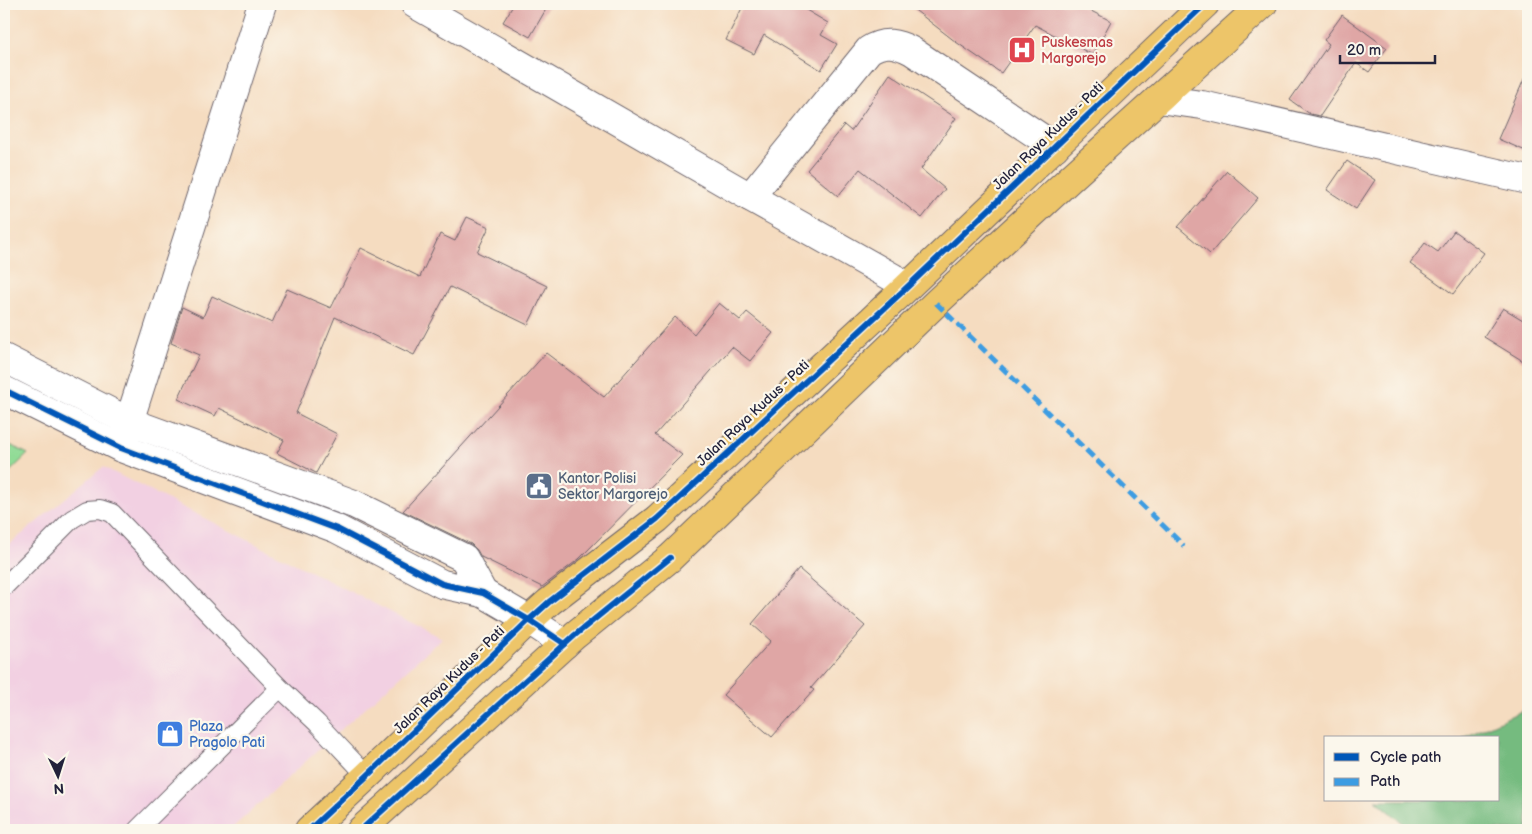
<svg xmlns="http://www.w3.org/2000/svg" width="1532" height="834" viewBox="0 0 1532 834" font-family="'Balsamiq Sans',sans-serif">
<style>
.built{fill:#f2d0e2}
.green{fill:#91db96;stroke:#5a7e68}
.forest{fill:#74bb7f;stroke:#4b6e5d}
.building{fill:#dfa6a5}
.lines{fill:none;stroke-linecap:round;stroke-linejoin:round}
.service-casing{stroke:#6c636a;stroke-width:20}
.minor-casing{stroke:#6c636a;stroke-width:30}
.tertiary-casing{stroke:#6c636a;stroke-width:30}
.primary-casing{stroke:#6c636a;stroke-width:30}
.service{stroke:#fff;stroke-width:18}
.minor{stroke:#fff;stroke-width:28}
.tertiary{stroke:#fff;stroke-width:28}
.primary{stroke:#edc569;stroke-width:28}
.quiet{stroke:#3c9ce2;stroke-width:5;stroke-dasharray:10 5;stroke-linecap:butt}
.cycleway-casing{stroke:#fbf7ec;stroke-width:9}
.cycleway{stroke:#0057b8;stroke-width:6}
.labels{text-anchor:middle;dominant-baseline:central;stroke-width:4.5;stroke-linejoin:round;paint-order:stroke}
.health-label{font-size:14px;fill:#be3a42;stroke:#fbf7ec;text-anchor:start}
.street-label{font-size:14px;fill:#22223b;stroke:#fbf7ec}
.service-label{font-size:14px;fill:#4e5e75;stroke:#fbf7ec;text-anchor:start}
.shop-label{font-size:14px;fill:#366cbe;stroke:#fbf7ec;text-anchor:start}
</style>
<rect width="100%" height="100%" fill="#fbf7ec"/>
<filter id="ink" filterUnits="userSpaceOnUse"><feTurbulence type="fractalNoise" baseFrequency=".02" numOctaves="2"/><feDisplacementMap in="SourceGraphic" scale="10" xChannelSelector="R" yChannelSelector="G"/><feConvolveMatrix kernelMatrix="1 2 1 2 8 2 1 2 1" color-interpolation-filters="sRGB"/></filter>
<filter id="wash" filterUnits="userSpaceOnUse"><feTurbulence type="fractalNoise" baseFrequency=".0096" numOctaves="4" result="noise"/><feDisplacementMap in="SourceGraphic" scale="20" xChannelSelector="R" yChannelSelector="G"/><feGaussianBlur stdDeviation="1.12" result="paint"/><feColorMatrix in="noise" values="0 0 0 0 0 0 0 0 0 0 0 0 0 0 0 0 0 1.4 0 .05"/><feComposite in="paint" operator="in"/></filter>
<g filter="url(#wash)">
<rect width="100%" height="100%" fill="#f5dcc0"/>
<polygon class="built" points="103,467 442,638 230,830 4,830 4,549"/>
<polygon class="green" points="4,442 28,454 4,477"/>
<polygon class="forest" points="1528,708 1528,830 1411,830 1376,800 1498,800 1498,738 1463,738"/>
<g id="blocks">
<g class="building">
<polygon points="514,4 549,4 530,37 503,22"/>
<polygon points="744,4 796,4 828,23 821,35 837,44 821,70 764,35 754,54 726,40"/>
<polygon points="907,4 1077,4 1111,21 1093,55 1035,25 1001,73 956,42"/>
<polygon points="1342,15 1387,48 1369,72 1356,63 1320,116 1310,114 1290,100 1329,44 1324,40"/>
<polygon points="1528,70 1528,152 1498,139"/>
<polygon points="890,74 956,118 921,169 945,189 922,218 860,169 838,196 807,170 844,125 851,131"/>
<polygon points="1347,161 1375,180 1356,209 1327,190"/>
<polygon points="1227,171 1258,198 1210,254 1178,227"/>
<polygon points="467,217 489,227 477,252 547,286 528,325 450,287 414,355 335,317 296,413 337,434 316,473 277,453 284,440 219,408 215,416 178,399 199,355 171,343 182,307 203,317 212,296 272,323 287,289 331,308 361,248 420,277 440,234 455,241"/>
<polygon points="1454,231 1484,253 1453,294 1410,263 1425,243 1438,252"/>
<polygon points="719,303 740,320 747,312 773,333 750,361 732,347 655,435 682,455 579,559 542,587 481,557 477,550 471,544 403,511 546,353 604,397 675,317 694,334"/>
<polygon points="1503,308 1528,323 1528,364 1484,337"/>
<polygon points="799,569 865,626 811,688 814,690 772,737 723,695 771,641 752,624"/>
</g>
</g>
</g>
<g filter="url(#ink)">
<use href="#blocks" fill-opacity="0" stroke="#6c636a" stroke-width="1"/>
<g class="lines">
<g class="service-casing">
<g id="service">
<polyline points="4,587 72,519 87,510 100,509 112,513 280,688 317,723 367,776"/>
<polyline points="137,830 280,688"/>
</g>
</g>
<g class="minor-casing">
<g id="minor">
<polyline points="415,4 750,197 908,286"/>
<polyline points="1158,99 1202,105 1528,180"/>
<path d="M750,197L869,50C884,40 897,43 912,51L1055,147"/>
<polyline points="122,444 262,4"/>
</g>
</g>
<g class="tertiary-casing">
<g id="tertiary">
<polyline points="4,358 130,422 354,504 464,558 483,593"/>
<polyline points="4,390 121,448 337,529 442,584 483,593 529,620 565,644"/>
</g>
</g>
<g class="primary-casing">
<g id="primary">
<polyline points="309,830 367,776 529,620 549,602 657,519 902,292 1205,4"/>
<polyline points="361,830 575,635 670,558 936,303 1072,177 1263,4"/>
</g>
</g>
<use href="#service" class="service"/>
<use href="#minor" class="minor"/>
<use href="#tertiary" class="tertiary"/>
<use href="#primary" class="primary"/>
<polyline class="quiet" points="936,303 1184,546"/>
<g class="cycleway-casing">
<g id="cycleway">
<polyline points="4,390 121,448 337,529 442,584 483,593 529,620 565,644"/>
<polyline points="309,830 367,776 529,620 549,602 657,519 902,292 1205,4"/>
<polyline points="361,830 575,635 670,558"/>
</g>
</g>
<use href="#cycleway" class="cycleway"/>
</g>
</g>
<defs>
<g id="hospital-square" transform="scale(1.4375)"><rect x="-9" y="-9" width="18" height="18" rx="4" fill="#e0444e" stroke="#fbf7ec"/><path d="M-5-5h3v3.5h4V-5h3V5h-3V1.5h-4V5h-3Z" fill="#fff"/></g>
<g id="civic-square" transform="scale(1.4375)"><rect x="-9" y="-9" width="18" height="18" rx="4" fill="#5c6f8a" stroke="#fbf7ec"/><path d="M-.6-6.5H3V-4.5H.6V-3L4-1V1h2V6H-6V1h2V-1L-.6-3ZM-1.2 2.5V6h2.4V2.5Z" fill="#fff"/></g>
<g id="shop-square" transform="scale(1.4375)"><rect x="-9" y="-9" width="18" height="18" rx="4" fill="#3f7fe0" stroke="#fbf7ec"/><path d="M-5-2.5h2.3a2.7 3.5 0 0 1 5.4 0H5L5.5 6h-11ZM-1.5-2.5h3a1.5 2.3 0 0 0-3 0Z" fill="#fff"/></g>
</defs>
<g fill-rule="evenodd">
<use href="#hospital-square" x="1022" y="50"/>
<use href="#civic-square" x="539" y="486"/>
<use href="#shop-square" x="170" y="734"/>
</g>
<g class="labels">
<g class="health-label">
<text x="1041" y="42">Puskesmas<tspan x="1041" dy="16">Margorejo</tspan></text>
</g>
<g class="street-label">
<text transform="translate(1048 136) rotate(-44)">Jalan Raya Kudus - Pati</text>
<text transform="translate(753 413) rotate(-43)">Jalan Raya Kudus - Pati</text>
<text transform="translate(449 680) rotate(-44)">Jalan Raya Kudus - Pati</text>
</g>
<g class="service-label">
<text x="558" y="478">Kantor Polisi<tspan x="558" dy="16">Sektor Margorejo</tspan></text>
</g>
<g class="shop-label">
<text x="189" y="726">Plaza<tspan x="189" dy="16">Pragolo Pati</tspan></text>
</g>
</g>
<rect width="1532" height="834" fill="none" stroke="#fbf7ec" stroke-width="20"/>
<rect x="1324" y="736" width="175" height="65" fill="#fbf7ec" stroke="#a4a2a5"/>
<rect x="1334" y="753" width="25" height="8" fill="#0057b8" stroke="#a4a2a5"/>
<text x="1370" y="762" font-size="15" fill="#22223b">Cycle path</text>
<rect x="1334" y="778" width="25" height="8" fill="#3c9ce2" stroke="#a4a2a5"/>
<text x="1370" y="786" font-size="15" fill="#22223b">Path</text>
<g transform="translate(58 776) rotate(176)" stroke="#fbf7ec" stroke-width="4" paint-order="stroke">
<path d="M0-4L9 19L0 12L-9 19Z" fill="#22223b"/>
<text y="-8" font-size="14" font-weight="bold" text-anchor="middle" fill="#22223b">N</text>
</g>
<path d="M1340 55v8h95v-8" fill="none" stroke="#22223b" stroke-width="2.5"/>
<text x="1347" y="55" font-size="15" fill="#22223b" stroke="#fbf7ec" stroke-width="4" paint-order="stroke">20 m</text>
</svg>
